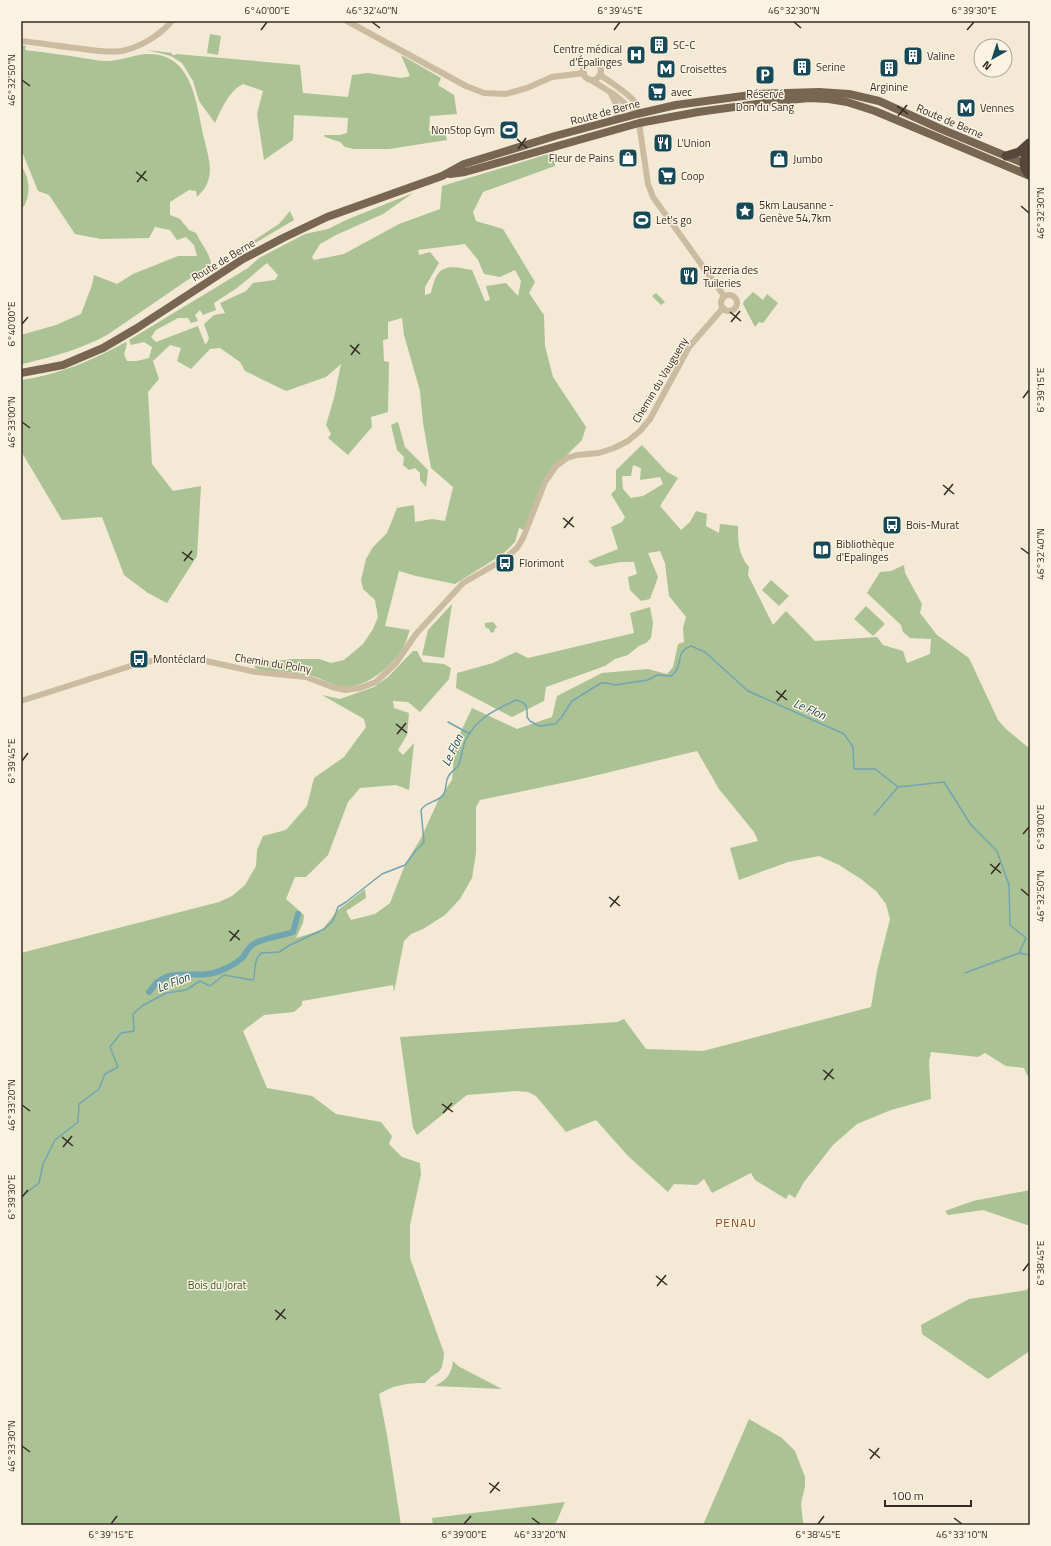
<svg xmlns="http://www.w3.org/2000/svg" width="1051" height="1546" viewBox="0 0 1051 1546" font-family="'Titillium Web',sans-serif">
<style>
.green{fill:#abc294;fill-rule:evenodd}
.lines{fill:none;stroke-linecap:round;stroke-linejoin:round}
.stream{stroke:#72a5b2;stroke-width:1.5}
.canal{stroke:#72a5b2;stroke-width:6}
.tertiary{stroke:#cbbba0;stroke-width:6}
.primary{stroke:#786653;stroke-width:8}
.motorway{stroke:#56473a;stroke-width:9}
.ticks{fill:none;stroke:#342c24;stroke-width:1.5}
.labels{text-anchor:middle;dominant-baseline:central;stroke-width:3;stroke-linejoin:round;paint-order:stroke}
.poi-label{font-size:11px;fill:#342c24;stroke:#faf3e1;text-anchor:start}
.street-label{font-size:11px;fill:#342c24;stroke:#faf3e1}
.park-label{font-size:11px;fill:#3c5526;stroke:#faf3e1}
.water-label{font-size:12px;font-style:italic;fill:#174a59;stroke:#faf3e1}
.neighbourhood-label{font-size:12px;letter-spacing:1px;fill:#8a4516;stroke:#faf3e1}
.neatline{fill:none;stroke:#342c24;stroke-width:1.5}
.ticks-label{font-size:10px;text-anchor:middle;fill:#342c24}
</style>
<rect width="100%" height="100%" fill="#f3e9d5"/>
<g class="green">
<polygon points="210,34 221,36 218,55 207,53"/>
<path d="M21,45L26,46L25,50C44,52 64,55 83,58C91,59 99,61 107,61C120,61 133,55 146,54C193,52 196,103 204,138C209,160 217,179 197,197L196,191L189,190L170,202V215L180,219L189,230L196,233C201,244 210,253 211,264L107,335C81,349 55,356 27,363L21,364V335L56,325L81,314L92,285L94,275L117,284L133,274L178,256H197L194,245L186,237L177,240L170,230L155,227L149,238L101,239L75,234L49,195L38,191L21,149L22,58Z"/>
<path d="M147,50L172,53V55H175L176,54L300,65L303,93L348,97L352,75L368,73L401,78L410,76L401,55L441,78L438,85L454,95L457,114L430,116L429,131H445L447,140L389,149H354L345,147L340,142L325,137L324,135H340L347,133L348,118L294,115L293,140L264,160L257,114L263,91L243,84C228,92 222,108 215,123L199,101L193,81L182,63L171,56Z"/>
<path d="M555,152V166L483,192L473,212L476,221L503,229L535,282L529,293L544,315L545,346L553,377L586,427L582,440L552,470L524,530L519,528L515,542L503,554L455,584L416,576L399,571L385,626L410,630C408,634 407,640 405,644C394,666 363,692 338,686C328,683 319,677 309,675C293,671 276,672 260,670L255,668L254,664L256,663L293,659H319L331,663L344,660L363,644L373,629L378,617L375,600L363,589L361,580L366,559L373,547L387,533L397,508L414,505L415,522L432,519L445,521L453,487L431,468L423,423L420,391L404,335L402,318L388,322V339L383,340L384,361L389,362L388,412L371,417L372,427L348,455L328,438L331,434L326,425L334,398L341,364L326,377L286,391L245,371L240,362L220,348L210,349L191,369L177,361L181,348L170,345L153,361L159,379L148,392L152,464L173,491L201,486L197,556L167,603L148,593L124,575L102,517L62,520L21,451V380C61,374 91,361 126,342L127,344L124,354L127,361H137L149,358L152,347L144,342L131,345L129,340L248,268L259,258L305,234L328,229L346,220L413,193L383,214L336,235L320,244L312,257L314,260L344,254L399,224L440,209L442,186ZM465,244L478,260L484,274L500,277L515,270L521,281L518,296L506,283L486,286L490,300L485,301L472,270C447,265 437,264 431,293L425,295V287L439,263L430,252L419,255L418,250ZM267,263L278,275L275,280L253,283L246,291L220,303L225,313L214,315L204,324L209,338L207,343L205,344L198,326L156,342L151,337L156,330L178,318H188L191,323L198,321L195,315L200,310L203,315L216,310L214,303L237,288Z"/>
<path d="M21,165C30,179 32,197 21,210Z"/>
<polygon points="290,211 294,220 240,252 239,250 279,224"/>
<polygon points="753,292 763,300 767,294 778,303 763,323 759,322 755,327 743,304 744,301"/>
<polygon points="656,293 665,302 661,305 652,296"/>
<polygon points="398,422 405,447 428,470 426,487 420,480 420,473 415,468 409,470 403,465 404,457 397,450 391,425"/>
<path d="M642,445L667,472L678,478L660,506L681,530L690,522L696,511L707,514L706,526L719,533L720,524L738,526C738,542 738,554 749,567L748,575L773,625L786,611L815,641L877,637L883,645L903,651L907,663L930,654L931,639L910,638L903,632L901,625L867,593L880,572L891,571L904,565L905,573L922,604L920,613L937,635L969,658L998,720L1006,729L1030,749V1076L1027,1075L1024,1068L1006,1066L985,1053L978,1057L931,1052L929,1061L931,1099L891,1110L857,1124L833,1145L804,1182L795,1198L789,1194L786,1199L755,1180L751,1173L712,1193L704,1179L697,1185L674,1184L668,1192L628,1156L596,1120L566,1132L536,1096L528,1092L515,1091L467,1095L417,1135L413,1128L400,1037L617,1022L624,1019L646,1049L703,1051L871,1007L877,971L890,919L886,904L876,891L861,879L839,865L819,856L788,862L739,880L730,848L758,841L754,832L719,789L697,751L581,779L480,800L476,807V853L472,878L460,899L445,915L423,929L411,934L404,941L394,992L393,985L302,1001V1005L294,1012L264,1015L243,1031L267,1088L312,1096L336,1114L381,1122L392,1136L389,1144L402,1157L420,1163L421,1174L410,1225V1258L444,1353C442,1378 438,1368 425,1383C407,1383 394,1385 379,1394L387,1435L401,1525H21V953L219,902L232,896L245,885L256,866L257,850L263,836L286,830L307,806L314,778L344,757L366,727L364,719L322,695L340,699L374,687L388,677L413,651H417L423,662L444,664L451,668L449,679L420,712L408,702L393,701L394,708L409,713L407,735L398,750L403,755L414,743L409,790L396,785L360,788L348,802L328,855L306,877H295L286,899L304,915L303,923L296,938L322,930L338,910L365,889L366,898L346,911L351,920L375,914L390,903L405,865L421,838L438,801L452,780L455,744L472,708L517,729L552,717L557,696L602,673L648,669L667,674L673,667L678,644L684,642L683,628L686,617L669,596L665,563L660,551L648,553L658,577L650,599L641,601L630,590L628,577L637,574L634,562H620L595,567L588,561L618,549L611,527L622,522L625,517L611,494L616,489V470ZM633,465L641,468L640,480L660,477L663,484L643,496L631,498L623,489L622,476H631Z"/>
<polygon points="771,580 789,596 779,606 762,590"/>
<polygon points="452,604 444,658 422,655 428,630"/>
<polygon points="866,606 885,624 873,636 854,619"/>
<polygon points="650,607 653,623 651,638 646,643 639,646 628,655 615,659 605,666 546,687 544,701 512,717 456,688 457,673 493,663 516,652 528,658 634,633 630,613"/>
<polygon points="493,622 497,627 494,630 495,631 491,633 489,629 485,627 485,623"/>
<polygon points="1030,1190 1030,1226 983,1210 948,1215 945,1211 973,1201"/>
<polygon points="1030,1282 1030,1351 988,1379 922,1334 921,1325 969,1299 1027,1290"/>
<path d="M453,1361L458,1366L502,1389L435,1386C446,1380 452,1374 453,1361Z"/>
<polygon points="749,1419 782,1438 795,1451 805,1477 805,1486 801,1504 803,1522 805,1525 703,1525"/>
<polygon points="565,1502 555,1525 433,1525 432,1518"/>
</g>
<g class="lines">
<g class="stream">
<polyline points="448,722 470,734"/>
<polyline points="874,815 898,787"/>
<polyline points="965,973 1019,953"/>
<path d="M21,1197L39,1183L43,1164L55,1140L78,1122L79,1104L99,1089L105,1074L118,1067L110,1047L121,1033L134,1031L133,1014L142,1006L166,993L186,990L200,981L210,986L224,975L252,980L254,978C255,969 254,960 261,953L279,952L290,945L324,929L333,921L338,907L346,902L382,874L405,865L416,850L421,846L424,842L421,810C426,801 437,803 443,795C447,790 445,783 448,777C450,772 455,770 458,766C462,758 462,747 466,739C478,717 495,710 516,700C526,702 528,707 527,717L530,721L539,726L555,724L561,718L572,701L601,683H607L615,685L648,680L657,675L671,676C685,666 673,653 691,646L705,652L748,691L844,734L853,747L854,769H875L898,787L944,782L971,825L997,851L1009,885L1010,925L1026,938L1019,953L1030,955"/>
</g>
<path class="canal" d="M149,992C152,989 155,983 159,981C175,969 195,978 213,973C222,971 234,965 241,959C245,956 247,949 252,945C261,938 282,936 293,932L298,914"/>
<g class="tertiary">
<polyline points="347,21 466,86 484,93 506,94 527,88 552,77 584,73"/>
<path d="M21,41C39,43 58,46 76,48C91,50 107,53 122,51C141,47 160,35 172,21"/>
<circle cx="592" cy="71" r="9"/>
<path d="M600,75C609,81 633,96 637,105C639,108 637,111 637,114"/>
<polyline points="591,80 615,95 637,114"/>
<polyline points="611,94 618,108 616,120"/>
<polyline points="639,123 648,184 653,197 724,296"/>
<circle cx="729" cy="303" r="8"/>
<polyline points="21,701 143,662 173,659 206,661 256,672 306,677 332,687 345,690 360,688 376,682 396,663 416,634 463,583 503,560 517,548 523,538 545,482 556,466 567,458 577,455 599,453 614,448 628,441 640,431 650,419 689,347 723,308"/>
</g>
<g class="primary">
<polyline points="450,174 465,172 639,123 698,112 779,101 809,98 829,99 847,102 875,111 1030,176"/>
<polyline points="21,373 63,365 103,348 137,328 243,259 283,238 327,217 442,176 464,164 555,136 637,114 676,105 758,94 819,92 849,94 879,101 941,129 1030,166"/>
</g>
<g class="motorway">
<path d="M1030,143C1026,154 1019,166 1030,175"/>
<polyline points="1006,156 1019,152 1029,143"/>
</g>
</g>
<path class="ticks" d="M372,22L380,28M794,22L801,28M261,30L267,22M614,30L620,22M967,30L974,22M22,80L30,86M897,106L908,114M898,116L907,105M517,139L527,148M518,149L526,138M136,172L147,181M137,182L146,171M1021,206L1029,213M730,312L741,321M731,322L740,311M22,324L28,317M350,345L360,354M351,355L359,344M1023,398L1029,390M22,422L30,428M943,485L954,494M944,495L953,484M563,518L574,527M564,528L573,517M1021,548L1029,554M182,552L193,560M184,561L192,551M776,691L787,700M777,701L786,690M396,724L407,733M397,734L406,723M22,761L28,753M1023,834L1029,827M990,864L1001,873M991,874L1000,863M1021,889L1029,896M609,897L620,906M610,907L619,896M229,931L240,940M230,941L239,930M823,1070L834,1079M824,1080L833,1069M442,1104L453,1112M22,1105L30,1111M443,1113L452,1103M62,1137L73,1146M63,1147L72,1136M22,1197L28,1190M1023,1271L1029,1263M656,1276L667,1285M657,1286L666,1275M275,1310L286,1319M276,1320L285,1309M22,1446L30,1452M869,1449L880,1458M870,1459L879,1448M489,1483L500,1491M490,1493L499,1482M532,1518L540,1524M954,1518L962,1524M111,1524L117,1516M464,1524L471,1516M818,1524L824,1516"/>
<defs>
<g id="building-square" transform="scale(1)"><rect x="-9" y="-9" width="18" height="18" rx="4" fill="#174a59" stroke="#faf3e1"/><path d="M-4-6H4V6H1V3H-1V6H-4ZM-2.5-4.3h1.7v1.8h-1.7ZM.8-4.3h1.7v1.8H.8ZM-2.5-1h1.7V.8h-1.7ZM.8-1h1.7V.8H.8Z" fill="#fff"/></g>
<g id="hospital-square" transform="scale(1)"><rect x="-9" y="-9" width="18" height="18" rx="4" fill="#174a59" stroke="#faf3e1"/><path d="M-5-5h3v3.5h4V-5h3V5h-3V1.5h-4V5h-3Z" fill="#fff"/></g>
<g id="metro-square" transform="scale(1)"><rect x="-9" y="-9" width="18" height="18" rx="4" fill="#174a59" stroke="#faf3e1"/><path d="M-5.5 5V-5H-3L0 0L3-5H5.5V5H3V-.5L0 4L-3-.5V5Z" fill="#fff"/></g>
<g id="parking-square" transform="scale(1)"><rect x="-9" y="-9" width="18" height="18" rx="4" fill="#174a59" stroke="#faf3e1"/><path d="M-3.5-5.5H1a3.5 3.5 0 0 1 0 7H-1V5.5H-3.5ZM-1-3.4V-.6H.8a1.4 1.4 0 0 0 0-2.8Z" fill="#fff"/></g>
<g id="supermarket-square" transform="scale(1)"><rect x="-9" y="-9" width="18" height="18" rx="4" fill="#174a59" stroke="#faf3e1"/><path d="M-6-5.5h2.5l.6 2H6L4.5 2H-2.5L-4.4-4H-6ZM-1.5 3.2a1.3 1.3 0 1 0 .1 0ZM3 3.2a1.3 1.3 0 1 0 .1 0Z" fill="#fff"/></g>
<g id="stadium-square" transform="scale(1)"><rect x="-9" y="-9" width="18" height="18" rx="4" fill="#174a59" stroke="#faf3e1"/><path d="M0-5a6.5 5 0 1 0 0 10a6.5 5 0 1 0 0-10ZM-3.5-1.8h7v3.6h-7Z" fill="#fff"/></g>
<g id="restaurant-square" transform="scale(1)"><rect x="-9" y="-9" width="18" height="18" rx="4" fill="#174a59" stroke="#faf3e1"/><path d="M-5-6h1v4h1v-4h1v4h1v-4h1v5L-1.5 .5V6h-2V.5L-5-1ZM5-6V6H3V1.5H1.5Q1.5-4 5-6Z" fill="#fff"/></g>
<g id="shop-square" transform="scale(1)"><rect x="-9" y="-9" width="18" height="18" rx="4" fill="#174a59" stroke="#faf3e1"/><path d="M-5-2.5h2.3a2.7 3.5 0 0 1 5.4 0H5L5.5 6h-11ZM-1.5-2.5h3a1.5 2.3 0 0 0-3 0Z" fill="#fff"/></g>
<g id="sight-square" transform="scale(1)"><rect x="-9" y="-9" width="18" height="18" rx="4" fill="#174a59" stroke="#faf3e1"/><path d="M0-6L1.8-2.2L6-1.7L2.9 1.2L3.7 5.4L0 3.3L-3.7 5.4L-2.9 1.2L-6-1.7L-1.8-2.2Z" fill="#fff"/></g>
<g id="bus-square" transform="scale(1)"><rect x="-9" y="-9" width="18" height="18" rx="4" fill="#174a59" stroke="#faf3e1"/><path d="M-5-6H5V4H4V6H2V4H-2V6H-4V4H-5ZM-3.5-4V0h7V-4ZM-3.5 1.2v1.5H-2V1.2ZM2 1.2v1.5H3.5V1.2Z" fill="#fff"/></g>
<g id="library-square" transform="scale(1)"><rect x="-9" y="-9" width="18" height="18" rx="4" fill="#174a59" stroke="#faf3e1"/><path d="M-6-4Q-3-5.5-.7-3.5V5Q-3 3-6 4ZM6-4Q3-5.5 .7-3.5V5Q3 3 6 4Z" fill="#fff"/></g>
</defs>
<g fill-rule="evenodd">
<use href="#building-square" x="659" y="45"/>
<use href="#hospital-square" x="636" y="55"/>
<use href="#building-square" x="913" y="56"/>
<use href="#building-square" x="802" y="67"/>
<use href="#building-square" x="889" y="68"/>
<use href="#metro-square" x="666" y="69"/>
<use href="#parking-square" x="765" y="75"/>
<use href="#supermarket-square" x="657" y="92"/>
<use href="#metro-square" x="966" y="108"/>
<use href="#stadium-square" x="509" y="130"/>
<use href="#restaurant-square" x="663" y="143"/>
<use href="#shop-square" x="628" y="158"/>
<use href="#shop-square" x="779" y="159"/>
<use href="#supermarket-square" x="667" y="176"/>
<use href="#sight-square" x="745" y="211"/>
<use href="#stadium-square" x="642" y="220"/>
<use href="#restaurant-square" x="689" y="276"/>
<use href="#bus-square" x="892" y="525"/>
<use href="#library-square" x="822" y="550"/>
<use href="#bus-square" x="505" y="563"/>
<use href="#bus-square" x="139" y="659"/>
</g>
<g class="labels">
<g class="poi-label">
<text x="673" y="45">SC-C</text>
<text x="622" y="49" text-anchor="end">Centre médical<tspan x="622" dy="13">d'Épalinges</tspan></text>
<text x="927" y="56">Valine</text>
<text x="816" y="67">Serine</text>
<text x="680" y="69">Croisettes</text>
<text x="889" y="87" text-anchor="middle">Arginine</text>
<text x="671" y="92">avec</text>
<text x="765" y="94" text-anchor="middle">Réservé<tspan x="765" dy="13">Don du Sang</tspan></text>
<text x="980" y="108">Vennes</text>
<text x="495" y="130" text-anchor="end">NonStop Gym</text>
<text x="677" y="143">L'Union</text>
<text x="614" y="158" text-anchor="end">Fleur de Pains</text>
<text x="793" y="159">Jumbo</text>
<text x="681" y="176">Coop</text>
<text x="759" y="205">5km Lausanne -<tspan x="759" dy="13">Genève 54,7km</tspan></text>
<text x="656" y="220">Let's go</text>
<text x="703" y="270">Pizzeria des<tspan x="703" dy="13">Tuileries</tspan></text>
<text x="906" y="525">Bois-Murat</text>
<text x="836" y="544">Bibliothèque<tspan x="836" dy="13">d'Epalinges</tspan></text>
<text x="519" y="563">Florimont</text>
<text x="153" y="659">Montéclard</text>
</g>
<g class="street-label">
<text transform="translate(605 112) rotate(-15)">Route de Berne</text>
<text transform="translate(950 121) rotate(23)">Route de Berne</text>
<text transform="translate(223 260) rotate(-31)">Route de Berne</text>
<text transform="translate(660 380) rotate(-59)">Chemin du Vaugueny</text>
<text transform="translate(273 663) rotate(9)">Chemin du Polny</text>
</g>
<g class="park-label">
<text x="217" y="1285">Bois du Jorat</text>
</g>
<g class="water-label">
<text transform="translate(810 709) rotate(24)">Le Flon</text>
<text transform="translate(452 750) rotate(-64)">Le Flon</text>
<text transform="translate(173 982) rotate(-21)">Le Flon</text>
</g>
<g class="neighbourhood-label">
<text x="736" y="1222">PENAU</text>
</g>
</g>
<rect width="1051" height="1546" fill="none" stroke="#faf3e1" stroke-width="44"/>
<g transform="translate(993 58) rotate(219)"><circle r="19" fill="#faf3e1" stroke="#aba395"/>
<path d="M0-3L7 15L0 10L-7 15Z" fill="#174a59"/>
<text y="-6" font-size="11" font-weight="bold" text-anchor="middle" fill="#342c24">N</text>
</g>
<path d="M885 1500v6h86v-6" fill="none" stroke="#342c24" stroke-width="2"/>
<text x="891" y="1500" font-size="12" fill="#342c24" stroke="#faf3e1" stroke-width="3" paint-order="stroke">100 m</text>
<rect x="22" y="22" width="1007" height="1502" class="neatline"/>
<g class="ticks-label">
<text x="267" y="14">6°40'00"E</text>
<text x="372" y="14">46°32'40"N</text>
<text x="620" y="14">6°39'45"E</text>
<text x="794" y="14">46°32'30"N</text>
<text x="974" y="14">6°39'30"E</text>
<text transform="translate(11 80) rotate(-90)" y="4">46°32'50"N</text>
<text transform="translate(1040 213) rotate(-90)" y="4">46°32'30"N</text>
<text transform="translate(11 324) rotate(-90)" y="4">6°40'00"E</text>
<text transform="translate(1040 390) rotate(-90)" y="4">6°39'15"E</text>
<text transform="translate(11 422) rotate(-90)" y="4">46°33'00"N</text>
<text transform="translate(1040 554) rotate(-90)" y="4">46°32'40"N</text>
<text transform="translate(11 761) rotate(-90)" y="4">6°39'45"E</text>
<text transform="translate(1040 827) rotate(-90)" y="4">6°39'00"E</text>
<text transform="translate(1040 896) rotate(-90)" y="4">46°32'50"N</text>
<text transform="translate(11 1105) rotate(-90)" y="4">46°33'20"N</text>
<text transform="translate(11 1197) rotate(-90)" y="4">6°39'30"E</text>
<text transform="translate(1040 1263) rotate(-90)" y="4">6°38'45"E</text>
<text transform="translate(11 1446) rotate(-90)" y="4">46°33'30"N</text>
<text x="111" y="1538">6°39'15"E</text>
<text x="464" y="1538">6°39'00"E</text>
<text x="540" y="1538">46°33'20"N</text>
<text x="818" y="1538">6°38'45"E</text>
<text x="962" y="1538">46°33'10"N</text>
</g>
</svg>
